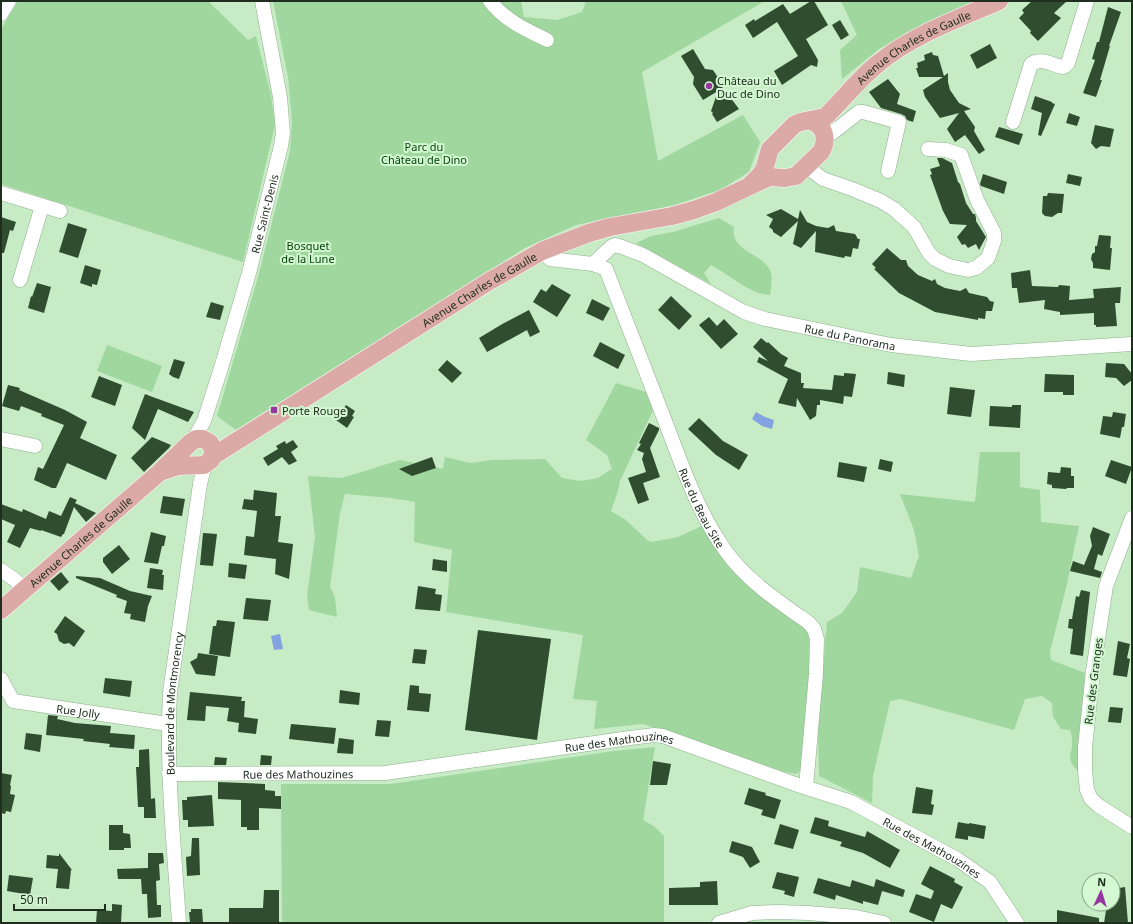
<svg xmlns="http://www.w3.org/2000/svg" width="1133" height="924" viewBox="0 0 1133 924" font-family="'Noto Sans',sans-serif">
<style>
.green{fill:#a0d79e}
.water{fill:#83a2e0}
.building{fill:#304e2f}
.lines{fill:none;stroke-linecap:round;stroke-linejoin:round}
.minor-casing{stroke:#8eb18d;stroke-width:15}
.major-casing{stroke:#fff;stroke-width:19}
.minor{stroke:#fff;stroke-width:14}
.major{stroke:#dba9a6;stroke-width:18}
.poi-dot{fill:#95379f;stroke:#d3f8d2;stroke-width:1.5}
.labels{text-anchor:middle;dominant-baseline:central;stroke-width:4;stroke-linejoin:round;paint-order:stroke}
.street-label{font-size:11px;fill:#202e20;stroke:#d3f8d2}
.poi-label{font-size:11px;fill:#202e20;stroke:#d3f8d2;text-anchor:start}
.park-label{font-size:11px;fill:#003d06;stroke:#d3f8d2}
</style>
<rect width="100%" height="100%" fill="#c6ebc5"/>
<g class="green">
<polygon points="18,1 208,1 248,40 256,36 271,95 275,125 243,262 1,184 1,29"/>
<polygon points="273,1 521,1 524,17 557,20 582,12 586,1 765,1 642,72 658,161 743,115 760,142 749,172 720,190 675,205 576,225 525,248 236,430 217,416 258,277 290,151 292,121 288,77"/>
<polygon points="841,1 977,1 936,19 879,49 842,79 840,50 857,35"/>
<path d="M719,218L734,227C730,251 760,252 770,270C773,276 771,288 770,295C749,294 730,275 711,265L704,273L711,284L636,243L651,236L673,232Z"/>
<polygon points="107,345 162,366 152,392 97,371"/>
<polygon points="616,383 646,392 654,408 620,481 618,491 611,511 626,520 647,540 652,542 678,537 708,523 727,559 801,621 808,632 810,654 802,770 796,774 785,772 643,724 594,729 597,701 573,699 583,635 446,612 452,550 414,542 415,502 391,498 345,494 340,513 330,587 335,597 337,617 309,610 307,596 315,537 308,476 342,478 400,460 443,469 445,457 470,463 493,460 545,459 562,478 581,481 598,478 612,469 607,455 586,440"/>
<path d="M980,452H1020V487L1040,490L1041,522L1079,526L1066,588L1050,652L1051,660L1085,673L1079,772C1064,758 1073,756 1072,741C1072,737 1071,734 1070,730L1061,729L1053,717L1052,703L1042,696L1025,699L1014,730L901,699L890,701L873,776L872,803L819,776L818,726L827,622L842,613L857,592L860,567L911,578L919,556L914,530L900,494L975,502Z"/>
<polygon points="655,747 643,820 655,827 664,836 664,923 282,923 281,784 391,784 614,751"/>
</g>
<g class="water">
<polygon points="756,412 765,417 774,420 772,429 762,426 752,419"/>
<polygon points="280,634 283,649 274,650 271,636"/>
</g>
<g class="building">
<polygon points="811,1 814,1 828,25 806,39 818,60 817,67 811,65 782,85 774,71 798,56 777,22 753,38 745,25 754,19 755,21 783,4 790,14"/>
<polygon points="1032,1 1067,1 1054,13 1061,18 1038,41 1030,33 1031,31 1019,18 1024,13 1022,10"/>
<polygon points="1108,7 1121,12 1109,46 1110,46 1100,80 1102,80 1096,97 1083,93 1095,60 1092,59 1097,42 1099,42"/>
<polygon points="840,20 849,35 841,40 832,25"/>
<polygon points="990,44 997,58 977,69 970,55"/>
<polygon points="693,49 705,69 713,70 719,79 723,87 720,90 733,101 739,109 717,122 712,114 713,113 711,111 718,91 703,100 693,84 694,77 681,56"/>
<polygon points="932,52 933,55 938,56 944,76 948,73 948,82 950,90 959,103 971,109 964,111 975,127 974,131 985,150 979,154 965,135 955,142 947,129 959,113 940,118 925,97 923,90 943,77 919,77 916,68 918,68 917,63 925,60 924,55"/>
<polygon points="888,79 900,94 897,104 916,111 913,122 907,120 905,116 901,114 881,108 869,92"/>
<polygon points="1035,96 1052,102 1052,103 1055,104 1041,136 1038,135 1042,113 1031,109"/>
<polygon points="1069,113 1080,117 1077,126 1066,123"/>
<polygon points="1095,125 1114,129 1110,147 1101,146 1096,149 1091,143"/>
<polygon points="999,127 1023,134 1019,145 995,137"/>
<polygon points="937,158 942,158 952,163 958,182 960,184 966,203 973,214 975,214 976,218 976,221 986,237 979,250 976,244 968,248 965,244 962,245 957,237 967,225 950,224 943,211 930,175 932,174 930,169 940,166"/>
<polygon points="983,174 1007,182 1004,194 981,186 980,184"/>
<polygon points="1068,174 1082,177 1080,186 1066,183"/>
<polygon points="1048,193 1064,194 1062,213 1058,213 1052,217 1045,216 1042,213 1043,196 1047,196"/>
<polygon points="781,209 798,219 800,210 807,222 816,226 828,228 834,225 836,231 855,234 858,239 860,239 858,249 853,248 851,257 845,256 844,258 815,252 816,231 801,248 793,244 798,221 781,237 773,232 773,230 769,227 773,219 766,215"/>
<polygon points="1,217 16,222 13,231 10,230 4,253 1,253"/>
<polygon points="68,223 87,229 78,258 59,252"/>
<polygon points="1099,235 1111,236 1110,248 1112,248 1110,270 1093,268 1093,263 1091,259 1092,254 1095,252 1095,246 1097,246"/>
<polygon points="887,248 901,260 906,260 908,266 918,275 932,281 935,279 937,284 945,288 960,291 966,288 969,293 987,297 990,301 994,302 992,311 986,311 985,319 978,318 978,320 935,312 899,293 874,269 876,268 872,264"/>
<polygon points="85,265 101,270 97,285 92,284 92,287 80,283"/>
<polygon points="1030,270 1032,286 1058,287 1059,285 1070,286 1069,300 1094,298 1093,289 1121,287 1120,303 1115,303 1117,326 1096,327 1096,325 1094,325 1094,313 1060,315 1060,312 1044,309 1045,300 1019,303 1017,288 1012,288 1011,273"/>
<polygon points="37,283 51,287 44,313 28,308 31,296 32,297"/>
<polygon points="552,284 571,295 557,317 533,302 541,289 546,292"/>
<polygon points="671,296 692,316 679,330 658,310"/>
<polygon points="592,299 610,308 603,321 586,313"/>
<polygon points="211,302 224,306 220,320 206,317"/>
<polygon points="529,310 540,332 530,337 527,330 487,352 479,338 504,323"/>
<polygon points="709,317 717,326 724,319 738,334 721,349 699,325"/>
<polygon points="761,338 767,343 768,342 781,354 788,358 784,366 801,373 801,383 804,383 803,388 832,390 834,375 844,376 844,373 856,374 852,397 844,396 843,404 820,400 820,405 817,405 816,416 810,420 797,398 796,407 778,403 788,379 757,362 759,357 768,361 753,347"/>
<polygon points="600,342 625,355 618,369 593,356"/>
<polygon points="174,359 185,362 179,379 173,377 169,374"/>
<polygon points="447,360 462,373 452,383 438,370"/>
<polygon points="1106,363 1124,364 1132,374 1132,380 1124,386 1116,378 1105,377"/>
<polygon points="888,372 905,375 904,387 887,384"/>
<polygon points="1045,374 1074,375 1074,395 1063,395 1063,392 1044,392"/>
<polygon points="99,376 122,385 115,406 91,397"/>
<polygon points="8,385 20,388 19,390 65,410 87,422 80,438 117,455 106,480 67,463 56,488 52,488 34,480 38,467 43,469 64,425 41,416 42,414 21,406 19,411 2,406"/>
<polygon points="950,387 975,390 971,417 947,414"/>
<polygon points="145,394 150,396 194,412 188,422 158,409 145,440 132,428"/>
<polygon points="346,405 355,411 352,416 354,417 347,428 336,420"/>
<polygon points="1012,405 1021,405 1020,428 989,426 990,406 1012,407"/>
<polygon points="1113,412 1126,414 1124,427 1122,427 1120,438 1100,434 1103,416 1112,417"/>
<polygon points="699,418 723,441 748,455 739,470 716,455 688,429"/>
<polygon points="649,423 659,428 659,430 650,448 660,477 643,483 649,500 638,504 628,478 646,472 642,459 644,453 637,450 641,444 639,443"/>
<polygon points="152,437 171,445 169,448 144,472 131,458"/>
<polygon points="293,440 298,447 291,452 297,461 289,465 282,457 268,466 263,458 278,449 276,446 285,441 286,444"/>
<polygon points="432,457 436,468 412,476 399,469"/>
<polygon points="880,459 893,462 891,472 878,469"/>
<polygon points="1111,460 1132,467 1126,484 1105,476"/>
<polygon points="839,462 867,467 864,482 837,477"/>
<polygon points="1061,467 1071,468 1071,476 1074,476 1074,488 1067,488 1066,489 1052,488 1052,485 1047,484 1048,472 1060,473"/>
<polygon points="254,490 277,493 275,516 281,516 278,542 293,544 289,579 275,574 276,559 244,555 246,536 254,537 257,511 242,509 244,499 253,500"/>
<polygon points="163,496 185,499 182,516 160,513"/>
<polygon points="70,497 77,500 75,503 96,513 86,522 74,507 64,534 63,534 61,537 41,530 41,531 30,528 20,548 7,542 15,525 1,519 1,504 22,512 23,509 46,519 49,511 61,516"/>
<polygon points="1093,527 1110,534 1102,556 1098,554 1094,569 1102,572 1100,578 1070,571 1073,561 1084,565 1092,546 1090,536"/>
<polygon points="151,532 166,536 164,546 162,546 158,564 144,562"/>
<polygon points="203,533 217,534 213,566 200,565"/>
<polygon points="119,545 130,559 112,574 103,562 103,558"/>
<polygon points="433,559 447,561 447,572 432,570"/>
<polygon points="229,563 247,565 245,579 228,577"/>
<polygon points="150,568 163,570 162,575 164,575 163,590 147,588"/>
<polygon points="61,572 69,582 59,591 50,581"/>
<polygon points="76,576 100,578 130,591 152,596 148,606 145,622 130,619 131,614 124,613 127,601 116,597 117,595 76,578"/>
<polygon points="418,586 436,589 435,594 442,595 440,611 415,609"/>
<polygon points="1081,590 1090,592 1083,656 1070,654 1073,629 1068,628 1069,619 1072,619 1076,596 1079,597"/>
<polygon points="246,598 271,600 268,621 243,619"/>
<polygon points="65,616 85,631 74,647 69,643 64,644 59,641 57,634 54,632"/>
<polygon points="217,620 235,622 230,657 209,654 213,626 216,626"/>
<polygon points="478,630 551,639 537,740 465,730"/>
<polygon points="1118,641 1130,644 1127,658 1130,659 1127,677 1113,675"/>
<polygon points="414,649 427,650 425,664 412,663"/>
<polygon points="198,653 218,656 215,676 196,674 190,662 197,658"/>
<polygon points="105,678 132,681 130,697 103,693"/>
<polygon points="410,685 419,686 419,693 431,694 429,712 407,710"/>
<polygon points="340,690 360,693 359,705 339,703"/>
<polygon points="190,692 242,697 241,701 245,701 244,717 258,719 256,734 238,732 239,723 227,721 229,708 206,706 205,721 187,720"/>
<polygon points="1110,707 1123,708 1121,723 1108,722"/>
<polygon points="48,715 58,716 57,719 75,723 111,726 110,733 135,735 134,749 109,747 110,744 83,741 84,739 46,735"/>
<polygon points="377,720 391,721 389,737 375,736"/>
<polygon points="291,724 336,728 334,744 289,739"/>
<polygon points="26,733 42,735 40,752 24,749"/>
<polygon points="339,738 354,740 353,754 337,753"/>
<polygon points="149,749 151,799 155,798 156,818 144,818 144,807 138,807 136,767 139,767 139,750"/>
<polygon points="261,755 272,756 271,765 260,765"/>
<polygon points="215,757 227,758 226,765 214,765"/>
<polygon points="653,761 671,764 667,785 650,785"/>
<polygon points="1,773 12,775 10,785 11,786 10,794 15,795 11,812 6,811 5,814 1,813"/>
<polygon points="218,782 265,784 265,790 275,791 275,796 281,796 281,809 259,808 259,830 247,830 247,827 241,827 241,800 218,799"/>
<polygon points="916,787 933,790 931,804 934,805 932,815 912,813"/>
<polygon points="749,788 766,793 765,795 781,800 775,819 761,815 763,810 744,804"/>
<polygon points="212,795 214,826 188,827 188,820 183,820 182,800 187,800 187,797"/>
<polygon points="815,817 829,821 828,826 865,837 867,831 900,850 890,868 863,853 840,846 842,842 810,833"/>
<polygon points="958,822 969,824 969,823 986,826 984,839 968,836 968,840 955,838"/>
<polygon points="780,824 799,830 793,849 774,844"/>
<polygon points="109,825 123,825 123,833 130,834 131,848 124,848 124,850 109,850"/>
<polygon points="192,838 199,838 200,875 187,876 186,857 191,856"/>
<polygon points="732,841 752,847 760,862 750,868 743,857 729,852"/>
<polygon points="59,853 72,870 71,870 69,889 56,888 58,869 46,868 47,855 59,856"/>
<polygon points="148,853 163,853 164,863 159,864 160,880 156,881 157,905 161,905 161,917 148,918 147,894 142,894 141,879 118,879 117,869 148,868"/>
<polygon points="930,866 955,879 954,882 963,887 952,909 941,904 934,922 909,912 916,894 931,899 934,891 921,884"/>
<polygon points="777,872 799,877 794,897 784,894 785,891 772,888"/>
<polygon points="9,875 33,878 30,895 7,891"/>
<polygon points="818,878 850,887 852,880 874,887 876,879 905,890 903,897 882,891 878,905 863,901 863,904 836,895 835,900 813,893"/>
<polygon points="717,881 718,905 669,905 669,888 700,887 700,882"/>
<polygon points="1125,887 1128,923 1104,923 1107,904 1113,904 1113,889"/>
<polygon points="264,890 279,890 279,923 229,923 229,908 263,908"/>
<polygon points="112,904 122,905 121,923 96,923 97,910 112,911"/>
<polygon points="191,909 202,909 203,923 190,923 189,912 191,912"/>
<polygon points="1057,910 1099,918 1099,923 1057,923"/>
</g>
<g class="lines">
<g class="minor-casing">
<g id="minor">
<path d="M490,1C504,20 527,30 547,40"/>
<polyline points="1,14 9,1"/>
<path d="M1013,122L1031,64C1041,57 1052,65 1063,67L1065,66L1068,63L1087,1"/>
<polyline points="824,134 832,133 859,112 863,112 899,122 888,171"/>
<polyline points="808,165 815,173 823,179 852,189 881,201 894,209 914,227 929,253 935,259 949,266 968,270 976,268 988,258 994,241 994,233 977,200 961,155 946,150 928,149"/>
<polyline points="1,193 60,211"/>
<path id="s1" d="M542,251L550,259L593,264L606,269C626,320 645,370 665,421C682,465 697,511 725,550C746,580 779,602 809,623L814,629L817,639L816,674L806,787"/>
<path id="s2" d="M593,264L611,247L615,245L622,247L643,255L744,312L765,319L891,345L971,354L1132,344"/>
<polyline points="20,280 42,206"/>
<polyline points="1,439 35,446"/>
<path id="s3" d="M193,440L204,421L221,368L249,273L281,146L283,133L280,97L262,1"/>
<polyline points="1132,518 1106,586 1093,671 1085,747 1085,771 1087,790 1091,799 1099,806 1132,827"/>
<polyline points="1,570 15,580 24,589"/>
<path id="s4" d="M1,679L13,701L168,724"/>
<path id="s5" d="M169,774L385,773L630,738L654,735L663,736L795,784L851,802L957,859L990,882L1017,923"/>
<path id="s6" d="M179,923C174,846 166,769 170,692L200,484L204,468L208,463"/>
<polyline points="719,923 752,913 777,912 808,913 856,917 884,923"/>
</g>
</g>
<g class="major-casing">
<g id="major">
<path id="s7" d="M751,184L761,174L764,170L770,149L794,125C804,119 815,121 826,116C844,99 859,78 880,62C915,34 958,19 999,1"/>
<path id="s8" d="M213,456L488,282L542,251L589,233L610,227L672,216L694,210L716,202L769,177L785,178L796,176L821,152C828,140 825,124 809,121"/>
<path id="s9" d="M1,610L160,472L190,443L196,439H203L210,443L212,447L213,452L211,460L204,465L178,466L160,472"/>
</g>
</g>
<use href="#minor" class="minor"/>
<use href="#major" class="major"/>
</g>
<g class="poi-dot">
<circle cx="709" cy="86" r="4"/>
<rect x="270" y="406" width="8" height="8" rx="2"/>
</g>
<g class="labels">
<g class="street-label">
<text stroke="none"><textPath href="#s7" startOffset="221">Avenue Charles de Gaulle</textPath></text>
<text stroke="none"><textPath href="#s3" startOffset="238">Rue Saint-Denis</textPath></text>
<text stroke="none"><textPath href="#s8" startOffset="314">Avenue Charles de Gaulle</textPath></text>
<text stroke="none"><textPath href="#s2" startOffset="284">Rue du Panorama</textPath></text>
<text stroke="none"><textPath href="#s1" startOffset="326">Rue du Beau Site</textPath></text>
<text stroke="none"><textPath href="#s9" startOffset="105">Avenue Charles de Gaulle</textPath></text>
<text transform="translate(1093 681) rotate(-83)">Rue des Granges</text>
<text stroke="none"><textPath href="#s6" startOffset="220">Boulevard de Montmorency</textPath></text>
<text stroke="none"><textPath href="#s4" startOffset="91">Rue Jolly</textPath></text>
<text stroke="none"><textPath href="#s5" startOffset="453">Rue des Mathouzines</textPath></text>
<text stroke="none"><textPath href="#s5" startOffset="129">Rue des Mathouzines</textPath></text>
<text stroke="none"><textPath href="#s5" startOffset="789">Rue des Mathouzines</textPath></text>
</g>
<g class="poi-label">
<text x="717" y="80">Château du<tspan x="717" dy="13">Duc de Dino</tspan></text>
<text x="282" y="410">Porte Rouge</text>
</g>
<g class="park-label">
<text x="424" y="146">Parc du<tspan x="424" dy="13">Château de Dino</tspan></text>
<text x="308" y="245">Bosquet<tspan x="308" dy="13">de la Lune</tspan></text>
</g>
</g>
<rect width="1133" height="924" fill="none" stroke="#202e20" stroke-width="4"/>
<g transform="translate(1101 892) rotate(4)"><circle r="19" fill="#d3f8d2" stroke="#8ba78b"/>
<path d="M0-3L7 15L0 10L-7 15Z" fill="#95379f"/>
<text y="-6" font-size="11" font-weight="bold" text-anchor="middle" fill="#202e20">N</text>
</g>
<path d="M14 904v6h91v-6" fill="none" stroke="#202e20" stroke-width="2"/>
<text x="20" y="904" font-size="12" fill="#202e20" stroke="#d3f8d2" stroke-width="3" paint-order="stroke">50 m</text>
</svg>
